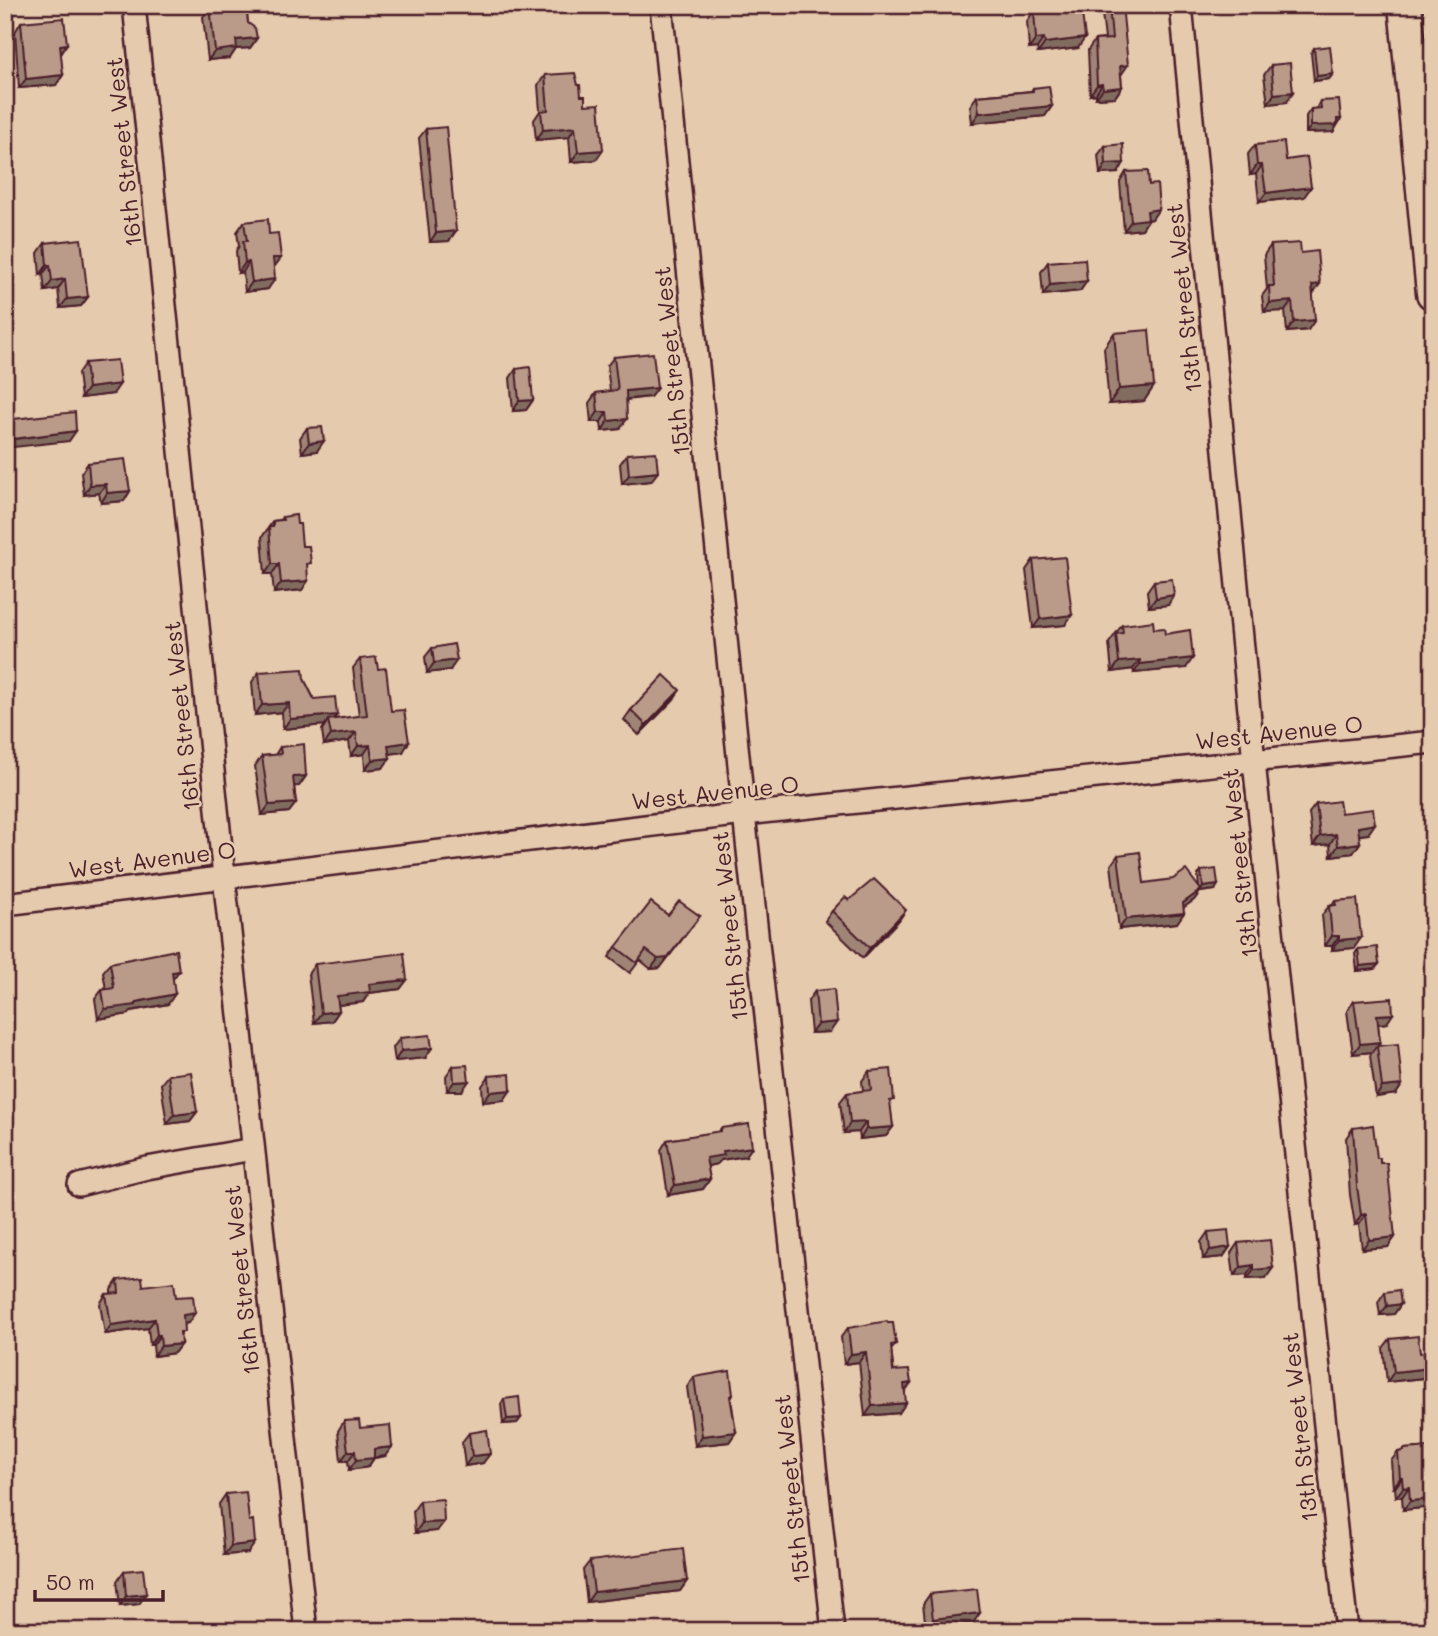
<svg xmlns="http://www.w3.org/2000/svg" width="1438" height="1636" viewBox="0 0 1438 1636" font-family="Mali,sans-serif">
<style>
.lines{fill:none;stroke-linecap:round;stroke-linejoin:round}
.minor-casing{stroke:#4a1f2b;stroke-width:26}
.highway-casing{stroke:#4a1f2b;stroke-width:37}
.minor{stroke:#e5caad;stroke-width:21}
.highway{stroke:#e5caad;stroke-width:32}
.wall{fill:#a08576;stroke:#4a1f2b;stroke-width:2}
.shaded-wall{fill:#826c60;stroke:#4a1f2b;stroke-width:2}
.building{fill:#ba9b89;stroke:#4a1f2b;stroke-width:2}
.labels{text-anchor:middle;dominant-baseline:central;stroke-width:5;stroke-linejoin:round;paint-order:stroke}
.street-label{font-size:23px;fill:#4a1f2b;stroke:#e5caad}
</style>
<rect width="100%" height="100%" fill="#e5caad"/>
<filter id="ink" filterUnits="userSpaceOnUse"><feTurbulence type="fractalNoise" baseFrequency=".0143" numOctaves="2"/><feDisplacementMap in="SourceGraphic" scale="14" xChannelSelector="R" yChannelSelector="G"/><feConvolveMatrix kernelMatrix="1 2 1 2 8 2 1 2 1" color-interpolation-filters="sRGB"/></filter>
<g filter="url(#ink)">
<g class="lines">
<g class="minor-casing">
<g id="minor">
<polyline points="134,5 224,877 306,1631"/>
<polyline points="661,5 744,814 833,1631"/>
<polyline points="1181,5 1254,762 1347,1631"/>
<polyline points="5,904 744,814 1433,742"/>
<polyline points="79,1185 147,1168 253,1149"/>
</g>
</g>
<g class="highway-casing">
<polyline id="highway" points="1405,5 1433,293"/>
</g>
<use href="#minor" class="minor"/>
<use href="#highway" class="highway"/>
</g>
<g class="wall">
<polygon points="207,5 246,5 248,23 257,38 250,48 236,49 230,58 208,60 203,17 207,11"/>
<polygon points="1101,5 1122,5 1121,75 1122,87 1115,97 1096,98 1096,94 1090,95 1088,50 1095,40 1105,39"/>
<polygon points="1040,7 1078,48 1038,53 1037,48 1029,49 1027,21 1034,11 1037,11"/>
<polygon points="21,22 60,53 63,75 56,85 19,88 15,32"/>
<polygon points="1314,48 1333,74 1329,79 1314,81 1311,53"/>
<polygon points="1271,65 1287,102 1268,104 1264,75"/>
<polygon points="545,75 581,96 603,150 596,160 571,162 569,137 536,140 534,120 540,111 538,85"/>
<polygon points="1033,88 1052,106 1045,116 972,123 970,106 977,96 1031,91"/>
<polygon points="1320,101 1341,119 1333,132 1306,133 1306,116 1311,109 1316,109"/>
<polygon points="426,129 449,241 430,242 419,138"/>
<polygon points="1255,145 1286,160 1304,197 1259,202 1256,174 1250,175 1248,154"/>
<polygon points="1105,146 1118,173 1100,174 1098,155"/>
<polygon points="1126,172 1152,219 1148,220 1142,229 1124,231 1120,182"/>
<polygon points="244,222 269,234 281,258 274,267 268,289 245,292 243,272 238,273 236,251 239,246 237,232"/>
<polygon points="45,243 88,297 81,306 60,308 58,289 45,291 43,274 40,275 38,253"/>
<polygon points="1271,245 1301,253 1313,294 1308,330 1287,332 1285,311 1264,312 1262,296 1267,289 1264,255"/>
<polygon points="1048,262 1087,281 1080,291 1043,295 1041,272"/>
<polygon points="1114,333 1154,386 1144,401 1109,404 1104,348"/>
<polygon points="614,357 657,388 650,397 626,400 620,429 602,431 601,422 591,422 589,403 596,393 610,391 607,366"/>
<polygon points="85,363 113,394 81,398 78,373"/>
<polygon points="516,369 533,400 526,410 513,411 510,378"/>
<polygon points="307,428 317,451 302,453 300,438"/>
<polygon points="627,454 651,481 622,484 620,464"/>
<polygon points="88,463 130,491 124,501 101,503 99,493 84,495 81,473"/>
<polygon points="282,517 297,524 307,568 302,590 274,593 272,574 265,574 262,537 273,521 280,520"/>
<polygon points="1033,560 1065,625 1033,628 1026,570"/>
<polygon points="1154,581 1168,605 1149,607 1147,591"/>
<polygon points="1122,625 1154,629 1165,634 1186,668 1134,673 1133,669 1112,672 1109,643"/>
<polygon points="432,648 450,670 427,673 425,657"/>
<polygon points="360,659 378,669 391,711 403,752 389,754 383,768 365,770 364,754 351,756 349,741 324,745 322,730 325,725 283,729 282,712 255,715 252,682 259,672 304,679 314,699 337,715 333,719 359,716 353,668"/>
<polygon points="673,700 639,735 624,720 631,710"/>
<polygon points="280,747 306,776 299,786 294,786 296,803 289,812 262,815 255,766 262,756 275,755"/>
<polygon points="1316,804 1341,813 1368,834 1359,835 1360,843 1353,853 1331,856 1330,844 1313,846 1309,813"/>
<polygon points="1118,855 1144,883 1199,888 1198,875 1201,871 1215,890 1200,892 1194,900 1184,907 1177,923 1119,929 1111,865"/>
<polygon points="849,900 899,920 863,958 825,921 832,911"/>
<polygon points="1335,901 1354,948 1332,950 1332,946 1325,946 1322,915 1329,906 1332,905"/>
<polygon points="668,915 700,916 660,968 651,969 640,960 630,973 609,957 616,947"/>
<polygon points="1358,949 1375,969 1357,971 1355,954"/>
<polygon points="110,963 173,979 168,1004 131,1011 129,1014 98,1019 95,999 102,990 106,989 103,972"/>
<polygon points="315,964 407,980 400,989 369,993 363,1002 338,1005 339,1011 332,1021 314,1023 308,974"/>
<polygon points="815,991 830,1032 811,1033 808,1001"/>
<polygon points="1354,1001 1387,1023 1378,1024 1380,1042 1377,1046 1402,1085 1396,1094 1376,1097 1370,1056 1372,1052 1353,1054 1347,1011"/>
<polygon points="400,1038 425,1058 395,1061 393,1048"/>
<polygon points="453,1066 462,1091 447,1091 446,1076"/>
<polygon points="869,1071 890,1105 893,1127 886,1136 860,1139 859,1132 844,1133 840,1102 847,1093 863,1091 862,1081"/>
<polygon points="168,1075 197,1112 190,1121 167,1124 161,1084"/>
<polygon points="489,1076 504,1100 483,1102 482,1086"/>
<polygon points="721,1128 746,1156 721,1160 717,1164 707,1166 710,1179 703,1189 668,1195 661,1150 667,1140 718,1132"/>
<polygon points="1353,1128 1377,1158 1395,1237 1388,1247 1362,1249 1359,1224 1355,1225 1350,1195 1346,1138"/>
<polygon points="1208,1232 1230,1247 1223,1257 1203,1259 1201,1242"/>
<polygon points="1238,1243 1266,1278 1247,1279 1247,1275 1234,1276 1231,1253"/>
<polygon points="118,1280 143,1286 176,1297 188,1323 184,1324 180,1338 181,1344 174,1353 154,1356 153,1345 150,1345 148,1328 105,1334 100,1304 106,1294 111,1294 111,1290"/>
<polygon points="1385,1292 1401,1304 1394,1314 1380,1315 1378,1302"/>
<polygon points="848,1328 896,1344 891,1350 899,1413 865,1416 859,1362 844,1364 841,1337"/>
<polygon points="1390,1339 1430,1368 1423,1378 1387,1382 1383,1348"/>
<polygon points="694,1377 733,1395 731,1399 736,1432 729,1442 695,1446 687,1387"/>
<polygon points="504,1399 521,1418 517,1423 503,1424 501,1404"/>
<polygon points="344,1421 360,1428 385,1456 374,1458 368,1467 349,1470 348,1461 341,1461 338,1431"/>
<polygon points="469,1433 483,1463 465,1466 462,1442"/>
<polygon points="1433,1447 1433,1487 1429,1488 1423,1508 1403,1510 1402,1497 1396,1497 1395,1488 1393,1488 1391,1461 1398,1452 1403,1451 1404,1449"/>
<polygon points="226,1494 249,1521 248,1553 224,1555 219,1504"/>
<polygon points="420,1501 437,1531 415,1533 413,1511"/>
<polygon points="590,1561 687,1581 680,1591 587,1602 583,1570"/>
<polygon points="124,1571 139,1604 120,1606 117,1581"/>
<polygon points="930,1594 973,1623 926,1629 923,1604"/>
<polygon points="1431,1601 1433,1601 1433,1631 1421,1631 1423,1629 1426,1628 1424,1611"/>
</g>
<g class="shaded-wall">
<polygon points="257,38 250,48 236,49 230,58 208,60 215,51 236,40"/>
<polygon points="1044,38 1037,48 1029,49 1036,39"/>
<polygon points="1085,38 1078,48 1038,53 1045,43"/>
<polygon points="67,44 60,54 60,45"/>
<polygon points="1128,65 1121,75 1113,76 1120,66"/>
<polygon points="1333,74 1329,79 1314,81 1317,76"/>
<polygon points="63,75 56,85 19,88 26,79"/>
<polygon points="1102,84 1096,94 1090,95 1097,85"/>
<polygon points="1122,87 1115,97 1096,98 1103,89"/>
<polygon points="1293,92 1287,102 1268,104 1274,94"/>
<polygon points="1052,106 1045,116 972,123 979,113"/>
<polygon points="1337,119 1341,119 1333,132 1306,133 1311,126"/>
<polygon points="575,127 569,137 536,140 543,130"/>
<polygon points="603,150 596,160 571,162 578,152"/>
<polygon points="1124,163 1118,173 1100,174 1106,164"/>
<polygon points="1257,165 1262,165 1256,174 1250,175"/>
<polygon points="1311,187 1304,197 1259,202 1266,193"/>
<polygon points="1159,209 1152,219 1148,220 1142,229 1124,231 1131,221 1147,211"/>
<polygon points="456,231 449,241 430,242 436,233"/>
<polygon points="273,258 281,258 274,267 266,268"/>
<polygon points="249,262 243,272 238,273 245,263"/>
<polygon points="47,265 50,265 43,274 40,275"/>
<polygon points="65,279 58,289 45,291 52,281"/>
<polygon points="275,279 268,289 245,292 252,282"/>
<polygon points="1087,281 1080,291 1043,295 1050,285"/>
<polygon points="1320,284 1313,294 1312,285"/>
<polygon points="88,297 81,306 60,308 67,299"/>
<polygon points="1292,301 1285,311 1264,312 1270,303"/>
<polygon points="1315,320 1308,330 1287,332 1294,322"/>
<polygon points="120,384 113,394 81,398 88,388"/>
<polygon points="1154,386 1144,401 1109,404 1119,389"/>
<polygon points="657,388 650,397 619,400 626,391"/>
<polygon points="533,400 526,410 513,411 519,401"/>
<polygon points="598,412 607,412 601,422 591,422"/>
<polygon points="627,419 620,429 602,431 608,421"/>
<polygon points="76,431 69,441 5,448 5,440"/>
<polygon points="324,441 317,451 302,453 309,443"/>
<polygon points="658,472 651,481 622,484 629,475"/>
<polygon points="106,484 99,493 84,495 90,485"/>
<polygon points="130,491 124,501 101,503 107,493"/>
<polygon points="272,564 279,564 272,574 265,574"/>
<polygon points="308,581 302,590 274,593 281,583"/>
<polygon points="1174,595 1168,605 1149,607 1156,598"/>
<polygon points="1072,615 1065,625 1033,628 1040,619"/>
<polygon points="1193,658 1186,668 1134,673 1140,664"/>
<polygon points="457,660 450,670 427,673 434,663"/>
<polygon points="1140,660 1133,669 1112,672 1119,662"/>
<polygon points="680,690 673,700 639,735 646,725"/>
<polygon points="289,703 282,712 255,715 262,705"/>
<polygon points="337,715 330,724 328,720 325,725 283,729 290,719"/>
<polygon points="356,732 349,741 324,745 331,735"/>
<polygon points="409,742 403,752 381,755 388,745"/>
<polygon points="370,745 364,754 351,756 358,746"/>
<polygon points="390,758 383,768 365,770 372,760"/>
<polygon points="306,776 299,786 286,787 293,777"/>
<polygon points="296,803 289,812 262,815 269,805"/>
<polygon points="1375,824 1368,834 1351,836 1358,827"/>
<polygon points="1336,834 1330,844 1313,846 1320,836"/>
<polygon points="1360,843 1353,853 1331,856 1338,846"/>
<polygon points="1218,885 1215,890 1200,892 1194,900 1176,913 1183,903 1201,890 1203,887"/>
<polygon points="906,910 899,920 863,958 870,948"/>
<polygon points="1184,913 1177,923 1119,929 1126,919"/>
<polygon points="700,916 660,968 651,969 658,959"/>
<polygon points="1332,936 1339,936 1332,946 1325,946"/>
<polygon points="1361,938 1354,948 1332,950 1339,940"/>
<polygon points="1379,964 1375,969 1357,971 1360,966"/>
<polygon points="179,971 172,980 172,972"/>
<polygon points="407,980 400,989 369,993 363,1002 330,1006 337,996 369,984"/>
<polygon points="175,994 168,1004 131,1011 129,1014 98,1019 105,1009"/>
<polygon points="339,1011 332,1021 314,1023 321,1013"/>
<polygon points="1393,1014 1387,1023 1370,1025 1377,1015"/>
<polygon points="837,1022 830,1032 811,1033 818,1024"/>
<polygon points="1380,1042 1372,1052 1353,1054 1360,1044"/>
<polygon points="432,1048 425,1058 395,1061 401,1051"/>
<polygon points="469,1081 462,1091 447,1091 454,1082"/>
<polygon points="1402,1085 1396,1094 1376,1097 1382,1087"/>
<polygon points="511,1090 504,1100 483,1102 490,1092"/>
<polygon points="197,1112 190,1121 167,1124 174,1115"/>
<polygon points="866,1122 859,1132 844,1133 850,1123"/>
<polygon points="893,1127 886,1136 860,1139 866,1129"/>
<polygon points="752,1147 746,1156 721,1160 717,1164 699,1168 706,1158 723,1151"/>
<polygon points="710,1179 703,1189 668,1195 675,1185"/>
<polygon points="1366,1214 1359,1224 1355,1225 1361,1215"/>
<polygon points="1395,1237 1388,1247 1362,1249 1369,1240"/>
<polygon points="1230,1247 1223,1257 1203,1259 1210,1250"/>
<polygon points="1254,1265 1247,1275 1234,1276 1241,1267"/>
<polygon points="1273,1268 1266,1278 1247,1279 1254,1270"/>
<polygon points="1401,1304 1394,1314 1380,1315 1387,1306"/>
<polygon points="195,1313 188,1323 176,1325 183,1315"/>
<polygon points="155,1319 148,1328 105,1334 111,1325"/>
<polygon points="157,1335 160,1335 153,1345 150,1345"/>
<polygon points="181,1344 174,1353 154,1356 161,1346"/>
<polygon points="866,1352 859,1362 844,1364 851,1354"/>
<polygon points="1430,1368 1423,1378 1387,1382 1394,1372"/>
<polygon points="911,1383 904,1393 904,1384"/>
<polygon points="906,1403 899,1413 865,1416 872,1406"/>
<polygon points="521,1418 517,1423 503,1424 507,1419"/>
<polygon points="736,1432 729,1442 695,1446 702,1436"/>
<polygon points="392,1447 385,1456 374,1458 368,1467 349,1470 356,1460 374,1449"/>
<polygon points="348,1451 355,1451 348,1461 341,1461"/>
<polygon points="490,1454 483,1463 465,1466 472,1456"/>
<polygon points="1400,1478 1402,1478 1395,1488 1393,1488"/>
<polygon points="1433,1478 1433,1487 1422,1488 1428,1479"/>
<polygon points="1409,1487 1402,1497 1396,1497 1403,1488"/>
<polygon points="1430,1499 1423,1508 1403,1510 1410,1501"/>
<polygon points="444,1522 437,1531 415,1533 422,1523"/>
<polygon points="255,1543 248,1553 224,1555 231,1546"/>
<polygon points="687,1581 680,1591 587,1602 594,1592"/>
<polygon points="146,1594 139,1604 120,1606 126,1596"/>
<polygon points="980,1613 973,1623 926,1629 933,1619"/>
</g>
<g class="building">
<polygon points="215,5 246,5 248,23 255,28 257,38 236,40 237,48 215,51 210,7 215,6"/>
<polygon points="1055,5 1081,5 1085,38 1045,43 1044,38 1036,39 1034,11 1040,11 1040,7"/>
<polygon points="1109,5 1122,5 1128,65 1120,66 1122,87 1103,89 1102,84 1097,85 1095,40 1112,39"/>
<polygon points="64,18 67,44 60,45 63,75 26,79 21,22"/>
<polygon points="1330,46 1333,74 1317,76 1314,48"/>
<polygon points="1290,63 1293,92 1274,94 1271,65"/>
<polygon points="575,73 578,85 580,85 581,96 585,96 585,105 599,104 603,150 578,152 575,127 543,130 541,111 548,110 545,75"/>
<polygon points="1049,86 1052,106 979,113 977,96 1033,91 1033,88"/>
<polygon points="1339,100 1341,119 1337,119 1337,125 1311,126 1311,109 1321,108 1320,101"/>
<polygon points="446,127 456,231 436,233 426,129"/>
<polygon points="1284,142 1286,160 1307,157 1311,187 1266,193 1262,165 1257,165 1255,145"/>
<polygon points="1123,144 1124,163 1106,164 1105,146"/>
<polygon points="1148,171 1149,185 1157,184 1159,209 1147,211 1148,219 1131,221 1126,172"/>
<polygon points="268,219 269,234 278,233 281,258 273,258 275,279 252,282 249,262 245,263 243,241 247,241 244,222"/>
<polygon points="81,239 88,297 67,299 65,279 52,281 50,265 47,265 45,243"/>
<polygon points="1300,243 1301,253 1317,251 1320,284 1312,285 1315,320 1294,322 1292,301 1270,303 1269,286 1274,286 1271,245"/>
<polygon points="1085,259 1087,281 1050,285 1048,262"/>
<polygon points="1149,330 1154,386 1119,389 1114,333"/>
<polygon points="653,353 657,388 626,391 627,419 608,421 607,412 598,412 596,393 618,390 614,357"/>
<polygon points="117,360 120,384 88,388 85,363"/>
<polygon points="530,367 533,400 519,401 516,369"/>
<polygon points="75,412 76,431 5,440 5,420"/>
<polygon points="322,427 324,441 309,443 307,428"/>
<polygon points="656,452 658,472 629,475 627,454"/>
<polygon points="125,459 130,491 107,493 106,484 90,485 88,463"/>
<polygon points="296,515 297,524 300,524 302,546 309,546 311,563 307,564 308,581 281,583 279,564 272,564 269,527 273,527 273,521 283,520 282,517"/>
<polygon points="1065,557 1072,615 1040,619 1033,560"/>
<polygon points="1172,579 1174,595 1156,598 1154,581"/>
<polygon points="1153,621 1154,629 1164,628 1165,634 1190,630 1193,658 1140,664 1140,660 1119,662 1116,634 1123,633 1122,625"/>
<polygon points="454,644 457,660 434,663 432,648"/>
<polygon points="376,657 378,669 386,668 391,711 404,710 409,742 388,745 390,758 372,760 370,745 358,746 356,732 331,735 328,720 367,715 360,659"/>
<polygon points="303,669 304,679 314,699 335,697 337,715 290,719 289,703 262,705 259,672"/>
<polygon points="664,675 680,690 646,725 631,710"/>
<polygon points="304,744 306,776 293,777 296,803 269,805 262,756 281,754 280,747"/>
<polygon points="1339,801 1341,813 1373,809 1375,824 1358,827 1360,843 1338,846 1336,834 1320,836 1316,804"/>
<polygon points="1140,852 1144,883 1173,879 1186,870 1201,890 1183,903 1184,913 1126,919 1118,855"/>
<polygon points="1216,869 1218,885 1203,887 1201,871"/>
<polygon points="874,879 906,910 870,948 832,911 845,897 849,900"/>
<polygon points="1357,899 1361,938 1339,940 1339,936 1332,936 1329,906 1336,905 1335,901"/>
<polygon points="679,901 700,916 667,958 658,959 646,950 637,963 616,947 651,902 668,915"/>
<polygon points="1377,947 1379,964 1360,966 1358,949"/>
<polygon points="176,950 179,971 172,972 175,994 136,1002 136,1005 105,1009 102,990 114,988 110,963"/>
<polygon points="404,953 407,980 369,984 370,992 337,996 339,1011 321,1013 315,964"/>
<polygon points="834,989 837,1022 818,1024 815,991"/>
<polygon points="1392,998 1393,1014 1377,1015 1380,1042 1360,1044 1354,1001"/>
<polygon points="430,1035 432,1048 401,1051 400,1038"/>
<polygon points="1398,1044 1402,1085 1382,1087 1377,1046"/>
<polygon points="467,1065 469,1081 454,1082 453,1066"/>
<polygon points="891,1069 894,1100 890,1101 893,1127 866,1129 866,1122 850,1123 847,1093 871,1090 869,1071"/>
<polygon points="191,1072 197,1112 174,1115 168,1075"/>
<polygon points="510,1074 511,1090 490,1092 489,1076"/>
<polygon points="749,1124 752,1147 723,1151 724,1155 706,1158 710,1179 675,1185 667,1140 721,1131 721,1128"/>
<polygon points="1373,1125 1377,1158 1380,1158 1380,1163 1387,1163 1395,1237 1369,1240 1366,1214 1361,1215 1357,1186 1353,1128"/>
<polygon points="1228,1230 1230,1247 1210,1250 1208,1232"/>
<polygon points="1270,1240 1273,1268 1254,1270 1254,1265 1241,1267 1238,1243"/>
<polygon points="142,1277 143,1286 174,1282 176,1297 193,1296 195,1313 183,1315 184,1332 180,1332 181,1344 161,1346 160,1335 157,1335 155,1319 111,1325 106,1294 119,1293 118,1280"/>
<polygon points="1399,1290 1401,1304 1387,1306 1385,1292"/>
<polygon points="887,1321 888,1323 893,1323 896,1344 891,1345 893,1371 909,1370 911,1383 904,1384 906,1403 872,1406 866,1352 851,1354 848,1328"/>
<polygon points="1418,1336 1420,1353 1428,1352 1430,1368 1394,1372 1390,1339"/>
<polygon points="730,1371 733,1395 730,1396 736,1432 702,1436 694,1377"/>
<polygon points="519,1397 521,1418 507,1419 504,1399"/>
<polygon points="359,1420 360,1428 390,1425 392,1447 374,1449 374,1458 356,1460 355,1451 348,1451 344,1421"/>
<polygon points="487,1430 490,1454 472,1456 469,1433"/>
<polygon points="1433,1447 1433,1478 1428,1479 1430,1499 1410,1501 1409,1487 1403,1488 1402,1478 1400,1478 1398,1452 1404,1451 1404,1449"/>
<polygon points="246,1492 249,1521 253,1520 255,1543 231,1546 226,1494"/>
<polygon points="443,1499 444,1522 422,1523 420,1501"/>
<polygon points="683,1549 687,1581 594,1592 590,1561"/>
<polygon points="143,1569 146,1594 126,1596 124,1571"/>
<polygon points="977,1589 980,1613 933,1619 930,1594"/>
<polygon points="1431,1601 1433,1601 1433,1619"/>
<polygon points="1433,1628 1433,1631 1423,1631 1423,1629"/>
</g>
</g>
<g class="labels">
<g class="street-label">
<text transform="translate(123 152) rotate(-96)">16th Street West</text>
<text transform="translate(1183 298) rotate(-96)">13th Street West</text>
<text transform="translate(671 361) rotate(-96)">15th Street West</text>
<text transform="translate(181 716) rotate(-96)">16th Street West</text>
<text transform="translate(1279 732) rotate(-6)">West Avenue O</text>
<text transform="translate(715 792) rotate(-6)">West Avenue O</text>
<text transform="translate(152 859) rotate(-7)">West Avenue O</text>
<text transform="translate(1239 863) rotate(-96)">13th Street West</text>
<text transform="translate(729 926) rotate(-96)">15th Street West</text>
<text transform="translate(241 1280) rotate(-96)">16th Street West</text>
<text transform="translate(1299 1427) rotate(-96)">13th Street West</text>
<text transform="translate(791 1489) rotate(-96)">15th Street West</text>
</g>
</g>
<rect width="1438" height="1636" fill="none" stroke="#e5caad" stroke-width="28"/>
<rect x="14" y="14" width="1410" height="1608" fill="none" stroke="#4a1f2b" stroke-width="2.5" filter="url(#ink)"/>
<path d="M35 1590v10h128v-10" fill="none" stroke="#4a1f2b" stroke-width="3.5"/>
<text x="46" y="1590" font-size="21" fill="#4a1f2b" stroke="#e5caad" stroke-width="5" paint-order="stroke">50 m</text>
</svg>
